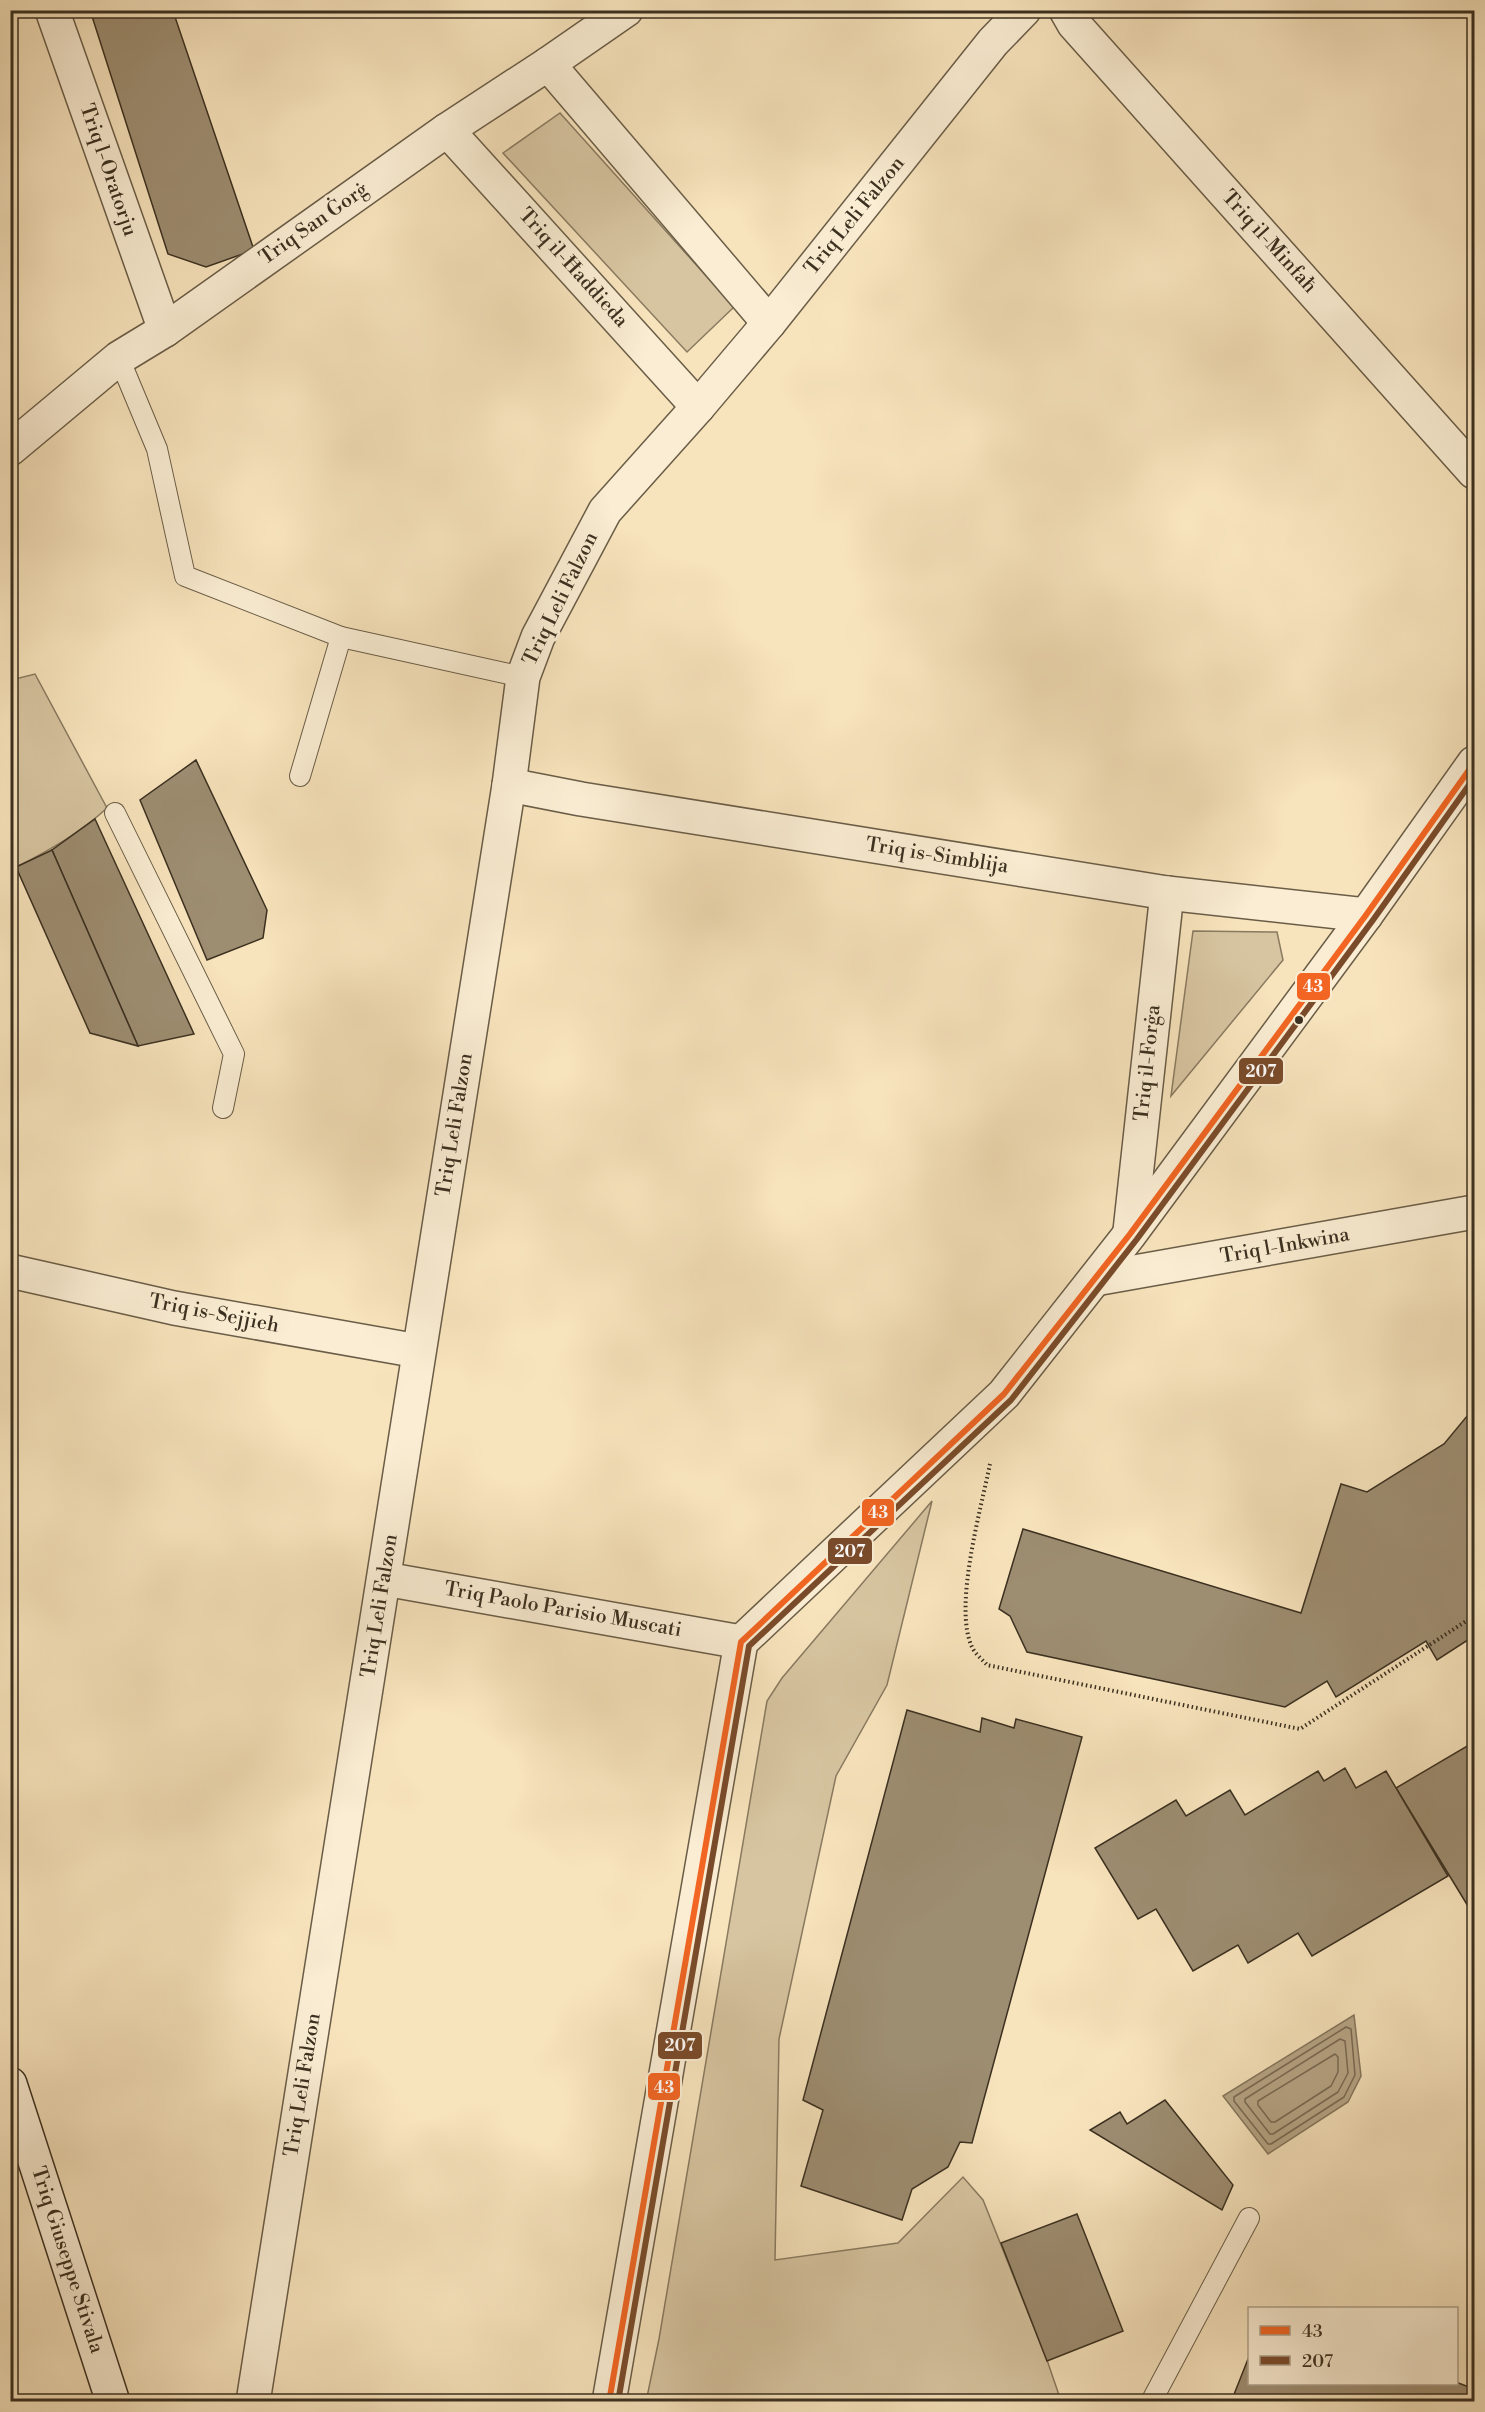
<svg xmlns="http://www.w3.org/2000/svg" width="1485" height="2412" viewBox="0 0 1485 2412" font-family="'Libre Bodoni',serif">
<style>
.green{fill:#d7c5a1;stroke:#897a60;stroke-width:1.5}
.water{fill:#b7a687;stroke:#85775e;stroke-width:1.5}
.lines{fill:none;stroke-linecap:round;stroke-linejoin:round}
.shore{stroke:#796b54;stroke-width:1.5}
.building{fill:#9d8d71;stroke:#3b3020;stroke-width:1.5}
.lane-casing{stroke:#6a5d47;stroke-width:22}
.street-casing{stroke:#6a5d47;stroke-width:36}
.secondary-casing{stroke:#3b3020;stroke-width:36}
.path{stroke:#3b3020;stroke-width:4;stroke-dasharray:1.5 3;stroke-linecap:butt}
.lane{stroke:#faedd3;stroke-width:20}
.street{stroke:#faedd3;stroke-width:33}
.secondary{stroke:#faedd3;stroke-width:33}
.bus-1-casing{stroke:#faedd3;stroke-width:10}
.bus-2-casing{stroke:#faedd3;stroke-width:10}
.bus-1{stroke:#f26522;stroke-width:6}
.bus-2{stroke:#7a4b2a;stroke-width:6}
.bus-dot{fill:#3b3020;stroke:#faedd3;stroke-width:2}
.labels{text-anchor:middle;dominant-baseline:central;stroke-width:6;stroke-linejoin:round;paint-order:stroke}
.street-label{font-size:20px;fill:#3b3020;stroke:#faedd3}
.line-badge{stroke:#faedd3;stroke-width:2}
.badge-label{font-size:16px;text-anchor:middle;font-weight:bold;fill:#fff}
</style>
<rect width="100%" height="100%" fill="#f7e3bc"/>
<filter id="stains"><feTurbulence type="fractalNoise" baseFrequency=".00333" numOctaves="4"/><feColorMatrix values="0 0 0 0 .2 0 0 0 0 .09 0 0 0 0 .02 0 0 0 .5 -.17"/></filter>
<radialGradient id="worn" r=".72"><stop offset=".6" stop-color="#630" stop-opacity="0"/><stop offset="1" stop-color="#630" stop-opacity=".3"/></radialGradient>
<g class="green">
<polygon points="560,113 734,307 687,352 503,153"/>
<path d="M35,674L107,808C80,833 49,851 16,867L11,862V680Z"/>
<polygon points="1193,931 1277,932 1283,960 1171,1096"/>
<polygon points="932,1501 887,1685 836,1776 779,2039 775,2260 898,2243 963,2177 983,2200 1047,2360 1061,2401 646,2402 659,2339 767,1701 782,1678"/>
</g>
<polygon class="water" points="1354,2015 1361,2076 1348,2102 1268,2154 1223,2096"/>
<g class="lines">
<g class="shore">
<polygon points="1346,2027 1351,2029 1355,2075 1344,2097 1271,2144 1268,2144 1234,2101 1234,2097"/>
<polygon points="1340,2039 1345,2041 1348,2073 1338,2092 1273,2134 1270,2134 1245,2102 1245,2099"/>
<polygon points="1335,2054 1338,2057 1338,2072 1331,2086 1275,2122 1271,2122 1258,2105 1258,2101"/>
</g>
</g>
<g class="building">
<polygon points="90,10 184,10 174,14 254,250 206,267 168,254"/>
<polygon points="196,760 267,910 263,938 207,960 140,800"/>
<polygon points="95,819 194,1034 138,1046 52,850"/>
<polygon points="52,850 138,1046 90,1033 16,867"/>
<polygon points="1474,1389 1474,1606 1472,1608 1474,1612 1474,1636 1437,1660 1426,1641 1336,1697 1327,1681 1285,1707 1027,1652 1010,1616 999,1609 1023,1529 1301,1613 1341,1484 1367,1492 1444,1444 1468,1415"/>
<polygon points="907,1710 980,1732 982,1718 1014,1728 1016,1719 1082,1737 972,2143 960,2142 948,2167 912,2189 902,2220 801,2186 823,2110 803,2100"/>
<polygon points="1474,1742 1474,1916 1396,1788"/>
<polygon points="1345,1768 1356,1788 1386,1771 1448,1876 1312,1956 1298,1933 1248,1963 1238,1945 1193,1971 1156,1909 1138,1919 1095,1848 1176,1800 1186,1816 1230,1790 1245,1815 1318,1771 1324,1781"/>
<polygon points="1165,2100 1233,2185 1222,2210 1090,2130 1120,2112 1127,2124"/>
<polygon points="1077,2214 1123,2331 1047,2361 1001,2243"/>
<polygon points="1250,2354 1250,2384 1456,2382 1474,2389 1474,2402 1231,2402"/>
</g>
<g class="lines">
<g class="lane-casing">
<g id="lane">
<polyline points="119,358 157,449 185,576 341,637 523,677"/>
<polyline points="300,776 341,637"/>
<polyline points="115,813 234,1054 223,1108"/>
<polyline points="1151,2402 1249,2218"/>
</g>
</g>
<g class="street-casing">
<g id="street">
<polyline points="52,10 165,330"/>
<polyline points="1066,10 1074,24 1474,472"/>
<polyline points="548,64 769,323"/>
<polyline points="447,130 698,407"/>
<polyline points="10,449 119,358 165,330 447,130 548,64 626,10"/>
<polyline points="509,785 581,799 1167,893 1366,915"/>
<polyline points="1130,1231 1167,893"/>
<polyline points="10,1271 174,1308 418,1351"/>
<polyline points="1095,1279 1474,1212"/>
<polyline points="385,1579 741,1642"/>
<polyline points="253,2402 509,785 523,677 538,637 605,511 698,407 769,323 993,42 1024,10"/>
<polyline points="609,2402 741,1642 1004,1394 1130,1234 1366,915 1474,763"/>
</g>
</g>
<g class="secondary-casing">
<polyline id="secondary" points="10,2084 113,2402"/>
</g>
<path class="path" d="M990,1464C981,1509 953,1607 972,1647C975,1654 983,1660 987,1665L1300,1729L1474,1616"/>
<use href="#lane" class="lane"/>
<use href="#street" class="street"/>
<use href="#secondary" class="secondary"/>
<g class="bus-1-casing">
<polyline id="bus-1" points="609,2402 741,1642 1004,1394 1130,1234 1366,915 1474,763"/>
</g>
<g class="bus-2-casing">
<polyline id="bus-2" points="618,2402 749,1646 1011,1400 1137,1239 1373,920 1474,778"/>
</g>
<use href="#bus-1" class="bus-1"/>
<use href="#bus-2" class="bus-2"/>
</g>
<circle class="bus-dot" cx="1299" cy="1020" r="5"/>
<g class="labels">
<g class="street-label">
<text transform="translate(108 170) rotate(71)">Triq l-Oratorju</text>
<text transform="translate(855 216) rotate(-51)">Triq Leli Falzon</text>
<text transform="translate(314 224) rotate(-35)">Triq San Ġorġ</text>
<text transform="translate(1269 242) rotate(48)">Triq il-Minfaħ</text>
<text transform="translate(573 268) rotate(48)">Triq il-Ħaddieda</text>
<text transform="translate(561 599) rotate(-64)">Triq Leli Falzon</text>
<text transform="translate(937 856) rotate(9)">Triq is-Simblija</text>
<text transform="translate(1148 1063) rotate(-84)">Triq il-Forġa</text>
<text transform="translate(455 1125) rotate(-81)">Triq Leli Falzon</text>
<text transform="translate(1285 1246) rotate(-10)">Triq l-Inkwina</text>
<text transform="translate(214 1314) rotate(11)">Triq is-Sejjieh</text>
<text transform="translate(380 1606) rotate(-81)">Triq Leli Falzon</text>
<text transform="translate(563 1610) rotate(10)">Triq Paolo Parisio Muscati</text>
<text transform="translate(303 2085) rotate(-81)">Triq Leli Falzon</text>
<text transform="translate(67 2260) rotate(72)">Triq Giuseppe Stivala</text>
</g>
</g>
<g class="line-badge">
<rect x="1296" y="972" width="35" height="29" rx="6" fill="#f26522"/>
<rect x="1238" y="1057" width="46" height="28" rx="6" fill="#7a4b2a"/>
<rect x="861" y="1498" width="34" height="29" rx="6" fill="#f26522"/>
<rect x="827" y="1537" width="46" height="28" rx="6" fill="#7a4b2a"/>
<rect x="657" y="2031" width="46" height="29" rx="6" fill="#7a4b2a"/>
<rect x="647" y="2072" width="34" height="29" rx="6" fill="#f26522"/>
</g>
<g class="badge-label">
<text x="1313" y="992">43</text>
<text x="1261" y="1077">207</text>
<text x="878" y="1518">43</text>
<text x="850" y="1557">207</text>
<text x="680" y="2051">207</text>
<text x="664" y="2093">43</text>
</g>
<rect width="1485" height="2412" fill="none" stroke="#f7e3bc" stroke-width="36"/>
<rect x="12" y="12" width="1461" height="2388" fill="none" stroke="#3b3020" stroke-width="3"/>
<rect x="18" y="18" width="1449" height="2376" fill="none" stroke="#3b3020" stroke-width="1.5"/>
<rect x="1248" y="2307" width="210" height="78" fill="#faedd3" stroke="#aea18b" stroke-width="1.5"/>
<rect x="1260" y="2326" width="30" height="9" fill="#f26522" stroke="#aea18b" stroke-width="1.5"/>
<text x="1302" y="2337" font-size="18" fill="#3b3020">43</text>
<rect x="1260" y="2356" width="30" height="9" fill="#7a4b2a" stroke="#aea18b" stroke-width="1.5"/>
<text x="1302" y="2367" font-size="18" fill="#3b3020">207</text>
<rect width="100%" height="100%" filter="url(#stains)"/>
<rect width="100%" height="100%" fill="url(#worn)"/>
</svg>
